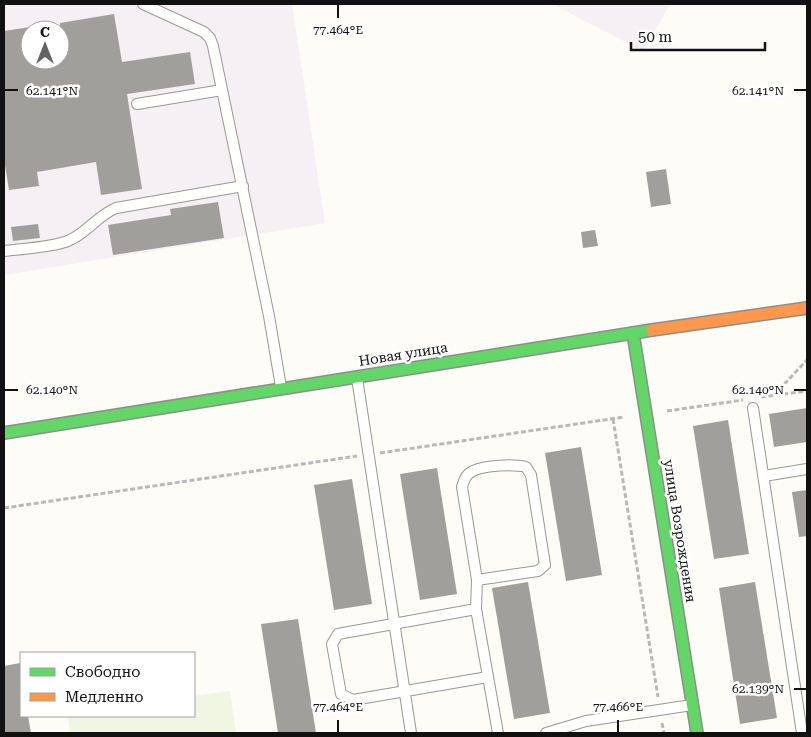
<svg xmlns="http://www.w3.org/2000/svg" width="811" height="737" viewBox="0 0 811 737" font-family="'Roboto Serif',serif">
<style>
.industrial{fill:#f5f0f3;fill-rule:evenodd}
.pitch{fill:#f0f6e1}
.building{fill:#a19f9c}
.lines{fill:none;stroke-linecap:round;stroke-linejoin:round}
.lane-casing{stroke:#979795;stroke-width:12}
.fast-casing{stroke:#8e8d8b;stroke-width:14}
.slow-casing{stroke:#8e8d8b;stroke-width:14}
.path{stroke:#b9b9b8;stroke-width:3;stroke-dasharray:5 2.5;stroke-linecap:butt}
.lane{stroke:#fffffe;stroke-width:10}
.fast{stroke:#63d668;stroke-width:11}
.slow{stroke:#ff974d;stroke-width:11}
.ticks{fill:none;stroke:#111;stroke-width:2}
.labels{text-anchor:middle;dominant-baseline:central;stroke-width:5;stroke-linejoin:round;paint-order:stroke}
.street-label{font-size:14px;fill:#111;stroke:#fff}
.ticks-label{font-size:12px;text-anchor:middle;fill:#111;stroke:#fff;stroke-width:5;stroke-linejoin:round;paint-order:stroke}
</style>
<rect width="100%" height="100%" fill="#fdfcf7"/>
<g class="industrial">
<path d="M4,4H292L325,223L4,275ZM30,30H60V60H30Z"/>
<polygon points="552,4 670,4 643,51"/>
</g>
<polygon class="pitch" points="230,691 236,733 70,733 68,716 194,716 194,696"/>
<g class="building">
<polygon points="114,14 122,62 190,52 195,84 127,94 142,189 101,195 96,162 37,172 39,186 9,190 4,159 4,31 30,27 30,60 60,60 60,23"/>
<polygon points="666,169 671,204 651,207 646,172"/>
<polygon points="218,202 224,238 113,255 108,225 171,215 170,209"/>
<polygon points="38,224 40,238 13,241 11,227"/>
<polygon points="595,230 598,246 583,248 581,232"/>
<polygon points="807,408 807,442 774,447 769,414"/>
<polygon points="728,420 749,554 714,559 693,426"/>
<polygon points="581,447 602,575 566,581 545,453"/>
<polygon points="437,468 457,594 420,600 400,474"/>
<polygon points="352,479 372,604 334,610 314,485"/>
<polygon points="807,490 807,536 799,537 792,492"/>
<polygon points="528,582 550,713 514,719 492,588"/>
<polygon points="755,582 777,718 740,724 719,588"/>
<polygon points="298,619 316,733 278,733 261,624"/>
<polygon points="20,663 21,716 28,716 31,733 4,733 4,666"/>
</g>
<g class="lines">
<g class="lane-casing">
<g id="lane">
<polyline points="143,4 204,32 210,38 213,46 269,316 281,387"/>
<polyline points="137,104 222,90"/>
<path d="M4,251C21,249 58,247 72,239C89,230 99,215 116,208L243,186"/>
<polyline points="357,378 411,733"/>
<polyline points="753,408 802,733"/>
<polyline points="764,476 807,469"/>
<path d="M477,580L538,571L545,565L531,475L526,467C514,464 485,465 473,471C466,474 464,480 462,487L477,580L476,609L498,733"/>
<polyline points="476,609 338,634 332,644 341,694 353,700 488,677"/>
<polyline points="546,733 586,721 692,705"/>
</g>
</g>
<g class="fast-casing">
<g id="fast">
<polyline points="633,333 697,733"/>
<polyline points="4,433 652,330"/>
</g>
</g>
<g class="slow-casing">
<polyline id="slow" points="652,330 807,308"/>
</g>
<g class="path">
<polyline points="774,395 807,360"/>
<polyline points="761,397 807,391"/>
<polyline points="667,411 743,400"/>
<polyline points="613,419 658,697"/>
<polyline points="380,453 624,417"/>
<polyline points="4,508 357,456"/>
<polyline points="662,723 664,733"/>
</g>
<use href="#lane" class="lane"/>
<use href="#fast" class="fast"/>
<use href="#slow" class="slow"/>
</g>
<path class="ticks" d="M338,5V18M5,90H18M794,90H806M5,390H18M794,390H806M794,689H806M338,720V732M618,720V732"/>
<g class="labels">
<g class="street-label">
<text transform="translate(403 354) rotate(-9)">Новая улица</text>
<text transform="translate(680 531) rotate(81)">улица Возрождения</text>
</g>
</g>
<g class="ticks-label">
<text x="338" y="34">77.464°E</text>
<text x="52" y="95">62.141°N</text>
<text x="758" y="95">62.141°N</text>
<text x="52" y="394">62.140°N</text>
<text x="758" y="394">62.140°N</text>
<text x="758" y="693">62.139°N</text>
<text x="338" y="711">77.464°E</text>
<text x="618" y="711">77.466°E</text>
</g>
<rect width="811" height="737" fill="none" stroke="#111111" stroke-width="10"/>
<rect x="20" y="652" width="175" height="65" fill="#ffffff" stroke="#a0a0a0"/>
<rect x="30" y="668" width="25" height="8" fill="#63d668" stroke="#a0a0a0"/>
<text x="65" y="677" font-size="15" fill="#111111">Свободно</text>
<rect x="30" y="693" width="25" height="8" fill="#ff974d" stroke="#a0a0a0"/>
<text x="65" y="702" font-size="15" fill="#111111">Медленно</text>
<g transform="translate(45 45)"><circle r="24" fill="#ffffff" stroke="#a0a0a0"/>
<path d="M0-4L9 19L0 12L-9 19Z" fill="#646362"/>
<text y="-8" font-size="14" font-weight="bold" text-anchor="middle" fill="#111111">С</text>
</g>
<path d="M631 42v8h134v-8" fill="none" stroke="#111111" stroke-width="2.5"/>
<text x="638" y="42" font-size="15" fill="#111111" stroke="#ffffff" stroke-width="4" paint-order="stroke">50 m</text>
</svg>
